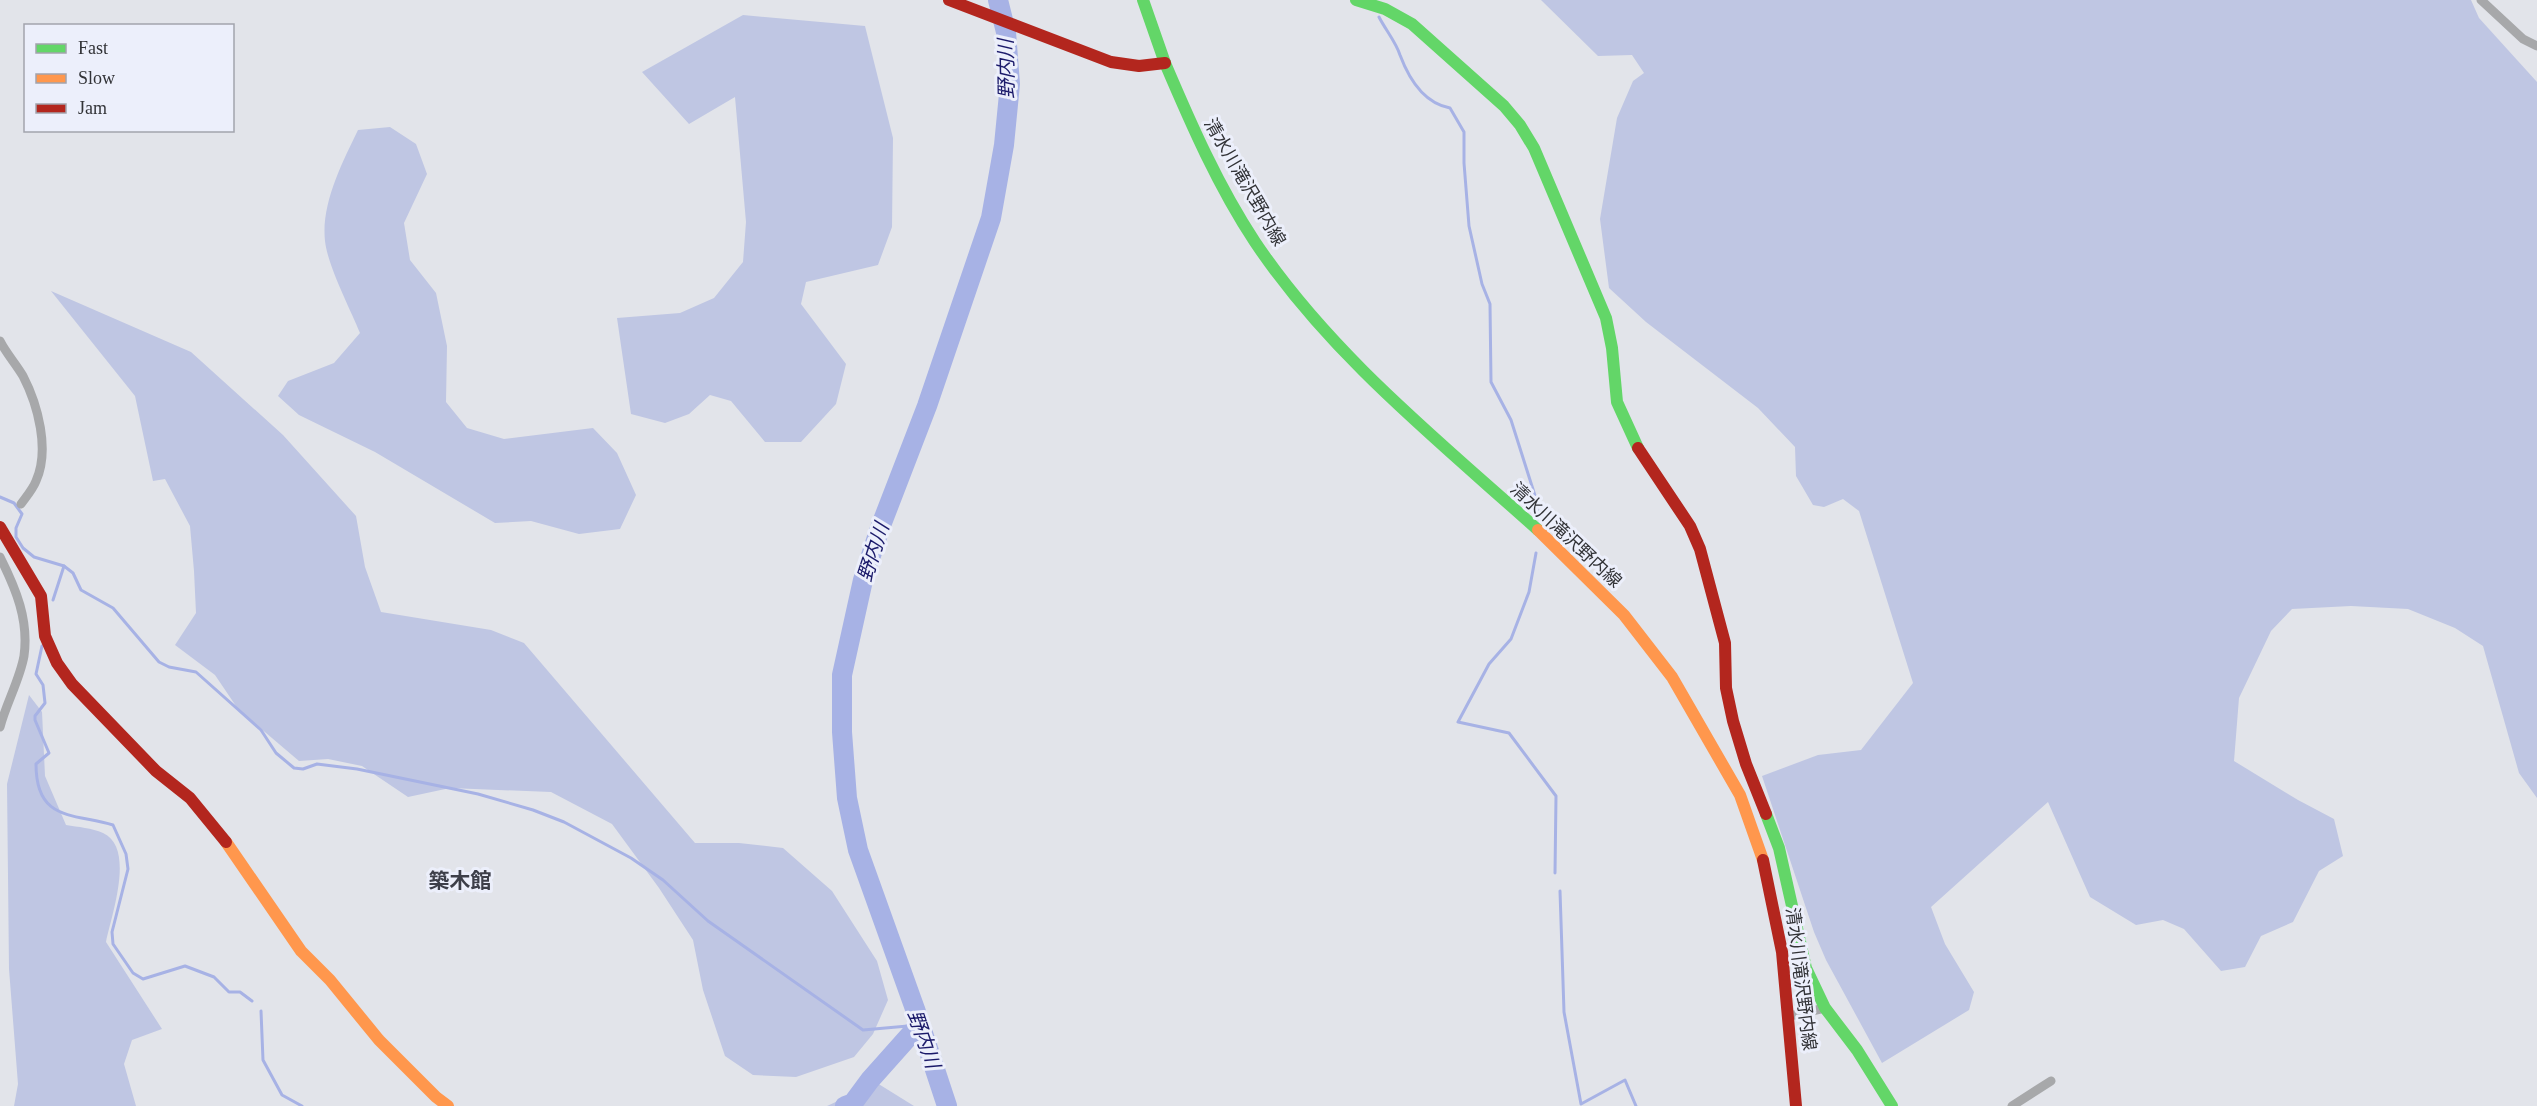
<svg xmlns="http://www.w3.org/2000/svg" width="2537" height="1106" viewBox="0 0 2537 1106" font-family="'Times New Roman','Noto Sans JP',serif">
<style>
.green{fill:#bfc6e3}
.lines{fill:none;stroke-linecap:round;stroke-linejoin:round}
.stream{stroke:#a7b2e5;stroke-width:3}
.river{stroke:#a7b2e5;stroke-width:20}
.street{stroke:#a7a8aa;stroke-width:9}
.fast{stroke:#63d668;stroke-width:12}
.slow{stroke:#ff974d;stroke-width:12}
.jam{stroke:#b3261e;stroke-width:12}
.labels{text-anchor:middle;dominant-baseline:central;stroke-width:6;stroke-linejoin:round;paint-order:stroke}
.street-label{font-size:18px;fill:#323337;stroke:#eceffb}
.water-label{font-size:20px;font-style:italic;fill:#1b1a6a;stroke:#eceffb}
.quarter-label{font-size:21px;font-weight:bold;fill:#3d3f49;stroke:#eceffb}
</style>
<rect width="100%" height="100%" fill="#e2e4ea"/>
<g class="green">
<polygon points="1541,0 2471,0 2479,18 2537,82 2537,798 2519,773 2483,646 2455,628 2408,609 2351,606 2292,609 2271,631 2239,698 2234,761 2298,800 2334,819 2343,856 2319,871 2293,922 2261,936 2245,967 2221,971 2184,929 2163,920 2136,925 2090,897 2048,802 1931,907 1945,944 1974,992 1969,1010 1882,1063 1826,960 1814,932 1762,776 1818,755 1861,750 1913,683 1859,511 1843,499 1824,507 1813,505 1796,476 1795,447 1758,408 1646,322 1609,288 1600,219 1617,118 1633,81 1644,73 1632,55 1598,56"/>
<polygon points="743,15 865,26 893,138 892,227 878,265 806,282 801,304 846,364 836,404 801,442 765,442 731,401 710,395 689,414 665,423 631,414 617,318 680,313 714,298 743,262 746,222 735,97 689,124 642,72"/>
<path d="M390,127L416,144L427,174L404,223L410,260L436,293L447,346L446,402L467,428L504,439L593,428L617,453L636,495L620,529L579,534L531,521L495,523L375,452L299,415L278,396L288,381L334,363L360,333C350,308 328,267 325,241C321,204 342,163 358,130Z"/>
<polygon points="51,291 191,352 283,435 356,516 365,567 381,612 491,630 524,643 695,843 739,843 783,848 832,891 877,961 888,1000 873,1034 854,1057 796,1077 753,1075 725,1056 703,990 693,940 659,888 612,824 551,792 450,788 408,797 362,766 328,759 299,761 238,709 215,675 175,645 196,613 194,571 190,526 165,479 153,481 135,396"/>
<path d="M29,695L42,712L45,776L66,825C78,827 92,828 103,833C136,848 111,916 106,942L162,1029L132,1040L124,1064L136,1106H14L18,1084L9,969L7,784Z"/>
<polygon points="877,1083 914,1106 827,1106"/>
</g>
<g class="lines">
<g class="stream">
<path d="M1379,17C1385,29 1396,42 1400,55C1409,79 1423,103 1450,108L1464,132V163L1469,226L1482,284L1490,304L1491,382L1511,420L1537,502V513"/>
<polyline points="0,497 14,503 22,514 16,528 16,537 23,548 34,557 64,566 73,573 81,590 113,608 159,662 169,667 196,672 261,730 276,753 294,768 303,769 317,764 357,769 478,794 533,810 564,822 631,858 663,880 708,921 863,1030 919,1025"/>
<polyline points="1536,553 1529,592 1511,639 1489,664 1458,722 1509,733 1556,796 1555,873"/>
<polyline points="53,600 64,566"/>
<path d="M42,646L36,674L43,685L45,703L35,716V720L49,753L36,764C36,821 72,813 113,825L126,854L128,869L112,932L113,944L133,973L143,979L185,966L214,977L229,992H240L252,1001"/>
<polyline points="1560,891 1564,1012 1581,1104 1625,1080 1636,1106"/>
<polyline points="261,1011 263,1060 282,1095 302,1106"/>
</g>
<g class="river">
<polyline points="845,1106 853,1103 870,1080 919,1025"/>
<polyline points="947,1106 915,1009 858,850 847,798 842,732 842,675 863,580 880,528 927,406 991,218 1004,145 1010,84 1006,32 998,0"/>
</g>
<g class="street">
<polyline points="2481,0 2523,39 2537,46"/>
<path d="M0,341C6,353 16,364 23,376C38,405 50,450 36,481C33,489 26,497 21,504"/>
<path d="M0,557C16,589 29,620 24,656C20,679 6,704 0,727"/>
<polyline points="1790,1016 1825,1008"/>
<polyline points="2012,1106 2051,1081"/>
</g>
<g class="fast">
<polyline points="1143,0 1165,63"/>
<polyline points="1356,0 1385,9 1412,24 1504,106 1520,125 1534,148 1606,318 1612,348 1617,402 1638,448"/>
<path d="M1165,63C1191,124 1218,186 1255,242C1331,355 1438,440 1538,530"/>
<polyline points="1766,814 1779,848 1806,968 1825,1008 1857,1050 1892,1106"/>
</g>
<g class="slow">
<polyline points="1538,530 1624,615 1672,677 1740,795 1763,860"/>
<polyline points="226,842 301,951 330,980 379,1040 436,1097 448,1106"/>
</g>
<g class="jam">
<polyline points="949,0 1111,62 1139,66 1165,63"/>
<polyline points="1638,448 1690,526 1700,549 1725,643 1726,688 1733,721 1746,764 1766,814"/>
<polyline points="0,527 41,596 45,636 57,663 72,684 156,771 190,798 226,842"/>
<polyline points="1763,860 1782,952 1796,1106"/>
</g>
</g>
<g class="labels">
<g class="street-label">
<text transform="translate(1245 182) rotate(60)">清水川滝沢野内線</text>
<text transform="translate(1566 535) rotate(43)">清水川滝沢野内線</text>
<text transform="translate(1801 979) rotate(83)">清水川滝沢野内線</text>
</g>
<g class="water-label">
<text transform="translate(1006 69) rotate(-91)">野内川</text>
<text transform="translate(873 552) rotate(-72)">野内川</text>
<text transform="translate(924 1039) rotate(71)">野内川</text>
</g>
<g class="quarter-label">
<text x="460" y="881">築木館</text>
</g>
</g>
<rect x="24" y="24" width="210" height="108" fill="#eceffb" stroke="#a2a4ad" stroke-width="1.5"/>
<rect x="36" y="44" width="30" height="9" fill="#63d668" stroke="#a2a4ad" stroke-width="1.5"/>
<text x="78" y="54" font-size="18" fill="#323337">Fast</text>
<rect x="36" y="74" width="30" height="9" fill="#ff974d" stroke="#a2a4ad" stroke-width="1.5"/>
<text x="78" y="84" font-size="18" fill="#323337">Slow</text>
<rect x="36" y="104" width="30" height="9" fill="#b3261e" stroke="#a2a4ad" stroke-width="1.5"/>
<text x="78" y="114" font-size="18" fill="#323337">Jam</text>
</svg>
